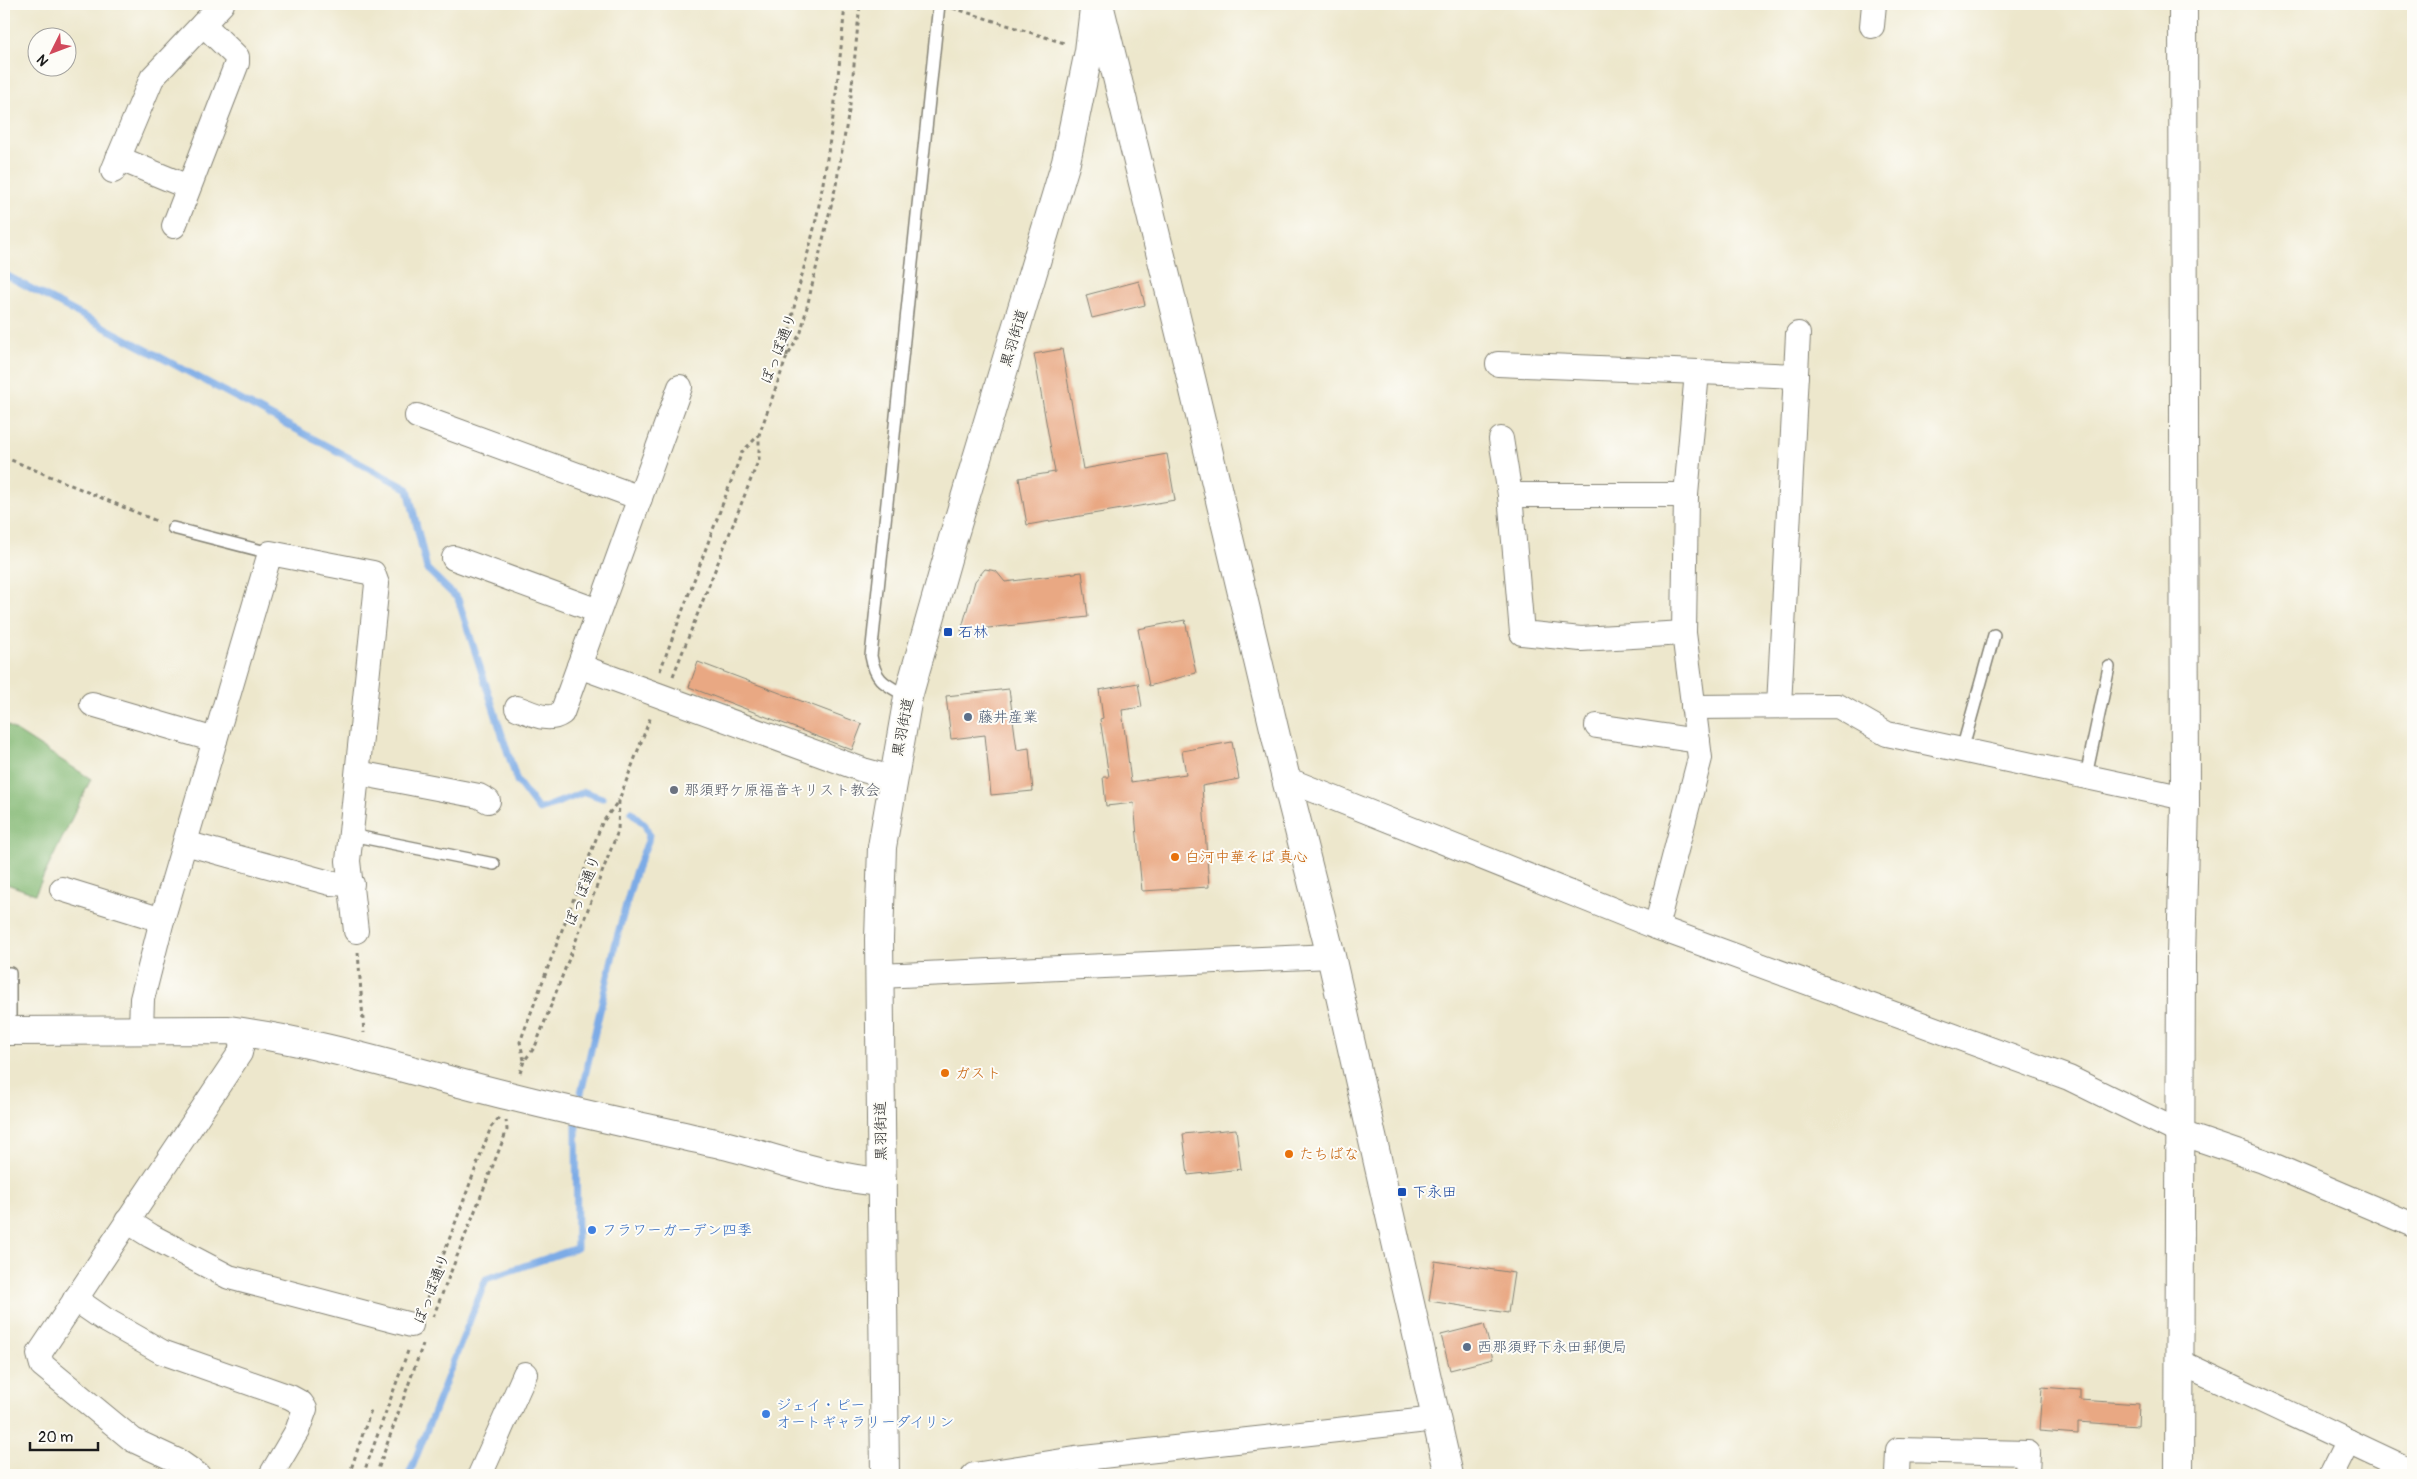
<svg xmlns="http://www.w3.org/2000/svg" width="2417" height="1479" viewBox="0 0 2417 1479" font-family="Pangolin,'Klee One',sans-serif">
<style>
.forest{fill:#84b975;stroke:#506a48}
.lines{fill:none;stroke-linecap:round;stroke-linejoin:round}
.stream{stroke:#7cabe6;stroke-width:7}
.building{fill:#e9a883}
.service-casing{stroke:#848274;stroke-width:14}
.minor-casing{stroke:#848274;stroke-width:26}
.tertiary-casing{stroke:#848274;stroke-width:30}
.path{stroke:#848274;stroke-width:3;stroke-dasharray:4 4;stroke-linecap:butt}
.service{stroke:#fff;stroke-width:11}
.minor{stroke:#fff;stroke-width:24}
.tertiary{stroke:#fff;stroke-width:28}
.transit-dot{fill:#1a4fb4;stroke:#fdfcf7;stroke-width:2}
.service-dot{fill:#5c6f8a;stroke:#fdfcf7;stroke-width:2}
.worship-dot{fill:#6b7280;stroke:#fdfcf7;stroke-width:2}
.food-dot{fill:#e8710a;stroke:#fdfcf7;stroke-width:2}
.shop-dot{fill:#3f7fe0;stroke:#fdfcf7;stroke-width:2}
.labels{text-anchor:middle;dominant-baseline:central;stroke-width:4;stroke-linejoin:round;paint-order:stroke}
.street-label{font-size:15px;fill:#1c1c1c;stroke:#fdfcf7}
.transit-label{font-size:15px;fill:#164399;stroke:#fdfcf7;text-anchor:start}
.service-label{font-size:15px;fill:#4e5e75;stroke:#fdfcf7;text-anchor:start}
.worship-label{font-size:15px;fill:#5b616d;stroke:#fdfcf7;text-anchor:start}
.food-label{font-size:15px;fill:#c56008;stroke:#fdfcf7;text-anchor:start}
.shop-label{font-size:15px;fill:#366cbe;stroke:#fdfcf7;text-anchor:start}
</style>
<rect width="100%" height="100%" fill="#fdfcf7"/>
<filter id="ink" filterUnits="userSpaceOnUse"><feTurbulence type="fractalNoise" baseFrequency=".02" numOctaves="2"/><feDisplacementMap in="SourceGraphic" scale="10" xChannelSelector="R" yChannelSelector="G"/><feConvolveMatrix kernelMatrix="1 2 1 2 8 2 1 2 1" color-interpolation-filters="sRGB"/></filter>
<filter id="wash" filterUnits="userSpaceOnUse"><feTurbulence type="fractalNoise" baseFrequency=".0096" numOctaves="4" result="noise"/><feDisplacementMap in="SourceGraphic" scale="20" xChannelSelector="R" yChannelSelector="G"/><feGaussianBlur stdDeviation="1.12" result="paint"/><feColorMatrix in="noise" values="0 0 0 0 0 0 0 0 0 0 0 0 0 0 0 0 0 1.4 0 .05"/><feComposite in="paint" operator="in"/></filter>
<g filter="url(#wash)">
<rect width="100%" height="100%" fill="#ede7cc"/>
<polygon class="forest" points="4,723 91,779 35,894 4,883"/>
<g class="lines">
<g class="stream">
<polyline points="4,274 408,489 427,569 458,599 517,781 539,810 585,792 602,798"/>
<polyline points="581,1093 617,937 635,873 648,841 649,834 645,825 631,812"/>
<polyline points="409,1475 486,1279 577,1248 576,1126"/>
</g>
</g>
<g id="blocks">
<g class="building">
<polygon points="1139,281 1145,305 1092,318 1086,295"/>
<polygon points="1062,349 1083,469 1167,454 1175,500 1027,525 1019,478 1055,472 1034,354"/>
<polygon points="985,569 996,571 1005,582 1082,572 1088,617 961,631 975,581"/>
<polygon points="1185,620 1196,673 1149,686 1138,629"/>
<polygon points="698,662 862,724 852,750 689,687"/>
<polygon points="1138,683 1142,707 1122,710 1131,782 1186,774 1182,751 1232,742 1239,779 1202,786 1209,887 1142,891 1134,803 1106,806 1103,777 1109,777 1100,719 1103,718 1099,690"/>
<polygon points="1009,689 1017,750 1029,748 1033,791 991,795 985,735 951,739 946,696"/>
<polygon points="1236,1129 1241,1169 1188,1175 1183,1134"/>
<polygon points="1435,1261 1514,1273 1508,1313 1429,1301"/>
<polygon points="1484,1324 1493,1359 1450,1370 1441,1335"/>
<polygon points="2042,1387 2080,1390 2080,1400 2139,1404 2138,1426 2078,1422 2078,1434 2039,1431"/>
</g>
</g>
</g>
<g filter="url(#ink)">
<use href="#blocks" fill-opacity="0" stroke="#848274" stroke-width="1"/>
<g class="lines">
<g class="service-casing">
<g id="service">
<polyline points="173,528 270,553"/>
<path d="M908,697C886,684 876,683 871,656L939,4"/>
<polyline points="1962,750 1994,635"/>
<polyline points="2086,776 2109,667"/>
<polyline points="351,835 494,864"/>
<polyline points="4,973 10,973 10,1031"/>
</g>
</g>
<g class="minor-casing">
<g id="minor">
<polyline points="1872,26 1874,4"/>
<polyline points="118,158 188,187"/>
<polyline points="113,171 152,78 222,4"/>
<polyline points="174,226 237,63 237,57 203,24"/>
<polyline points="1498,364 1796,376"/>
<polyline points="417,416 640,498"/>
<polyline points="1501,439 1510,495 1522,633 1581,639 1684,633"/>
<polyline points="1510,495 1686,495 1684,633 1700,758 1656,927"/>
<polyline points="1686,495 1697,372"/>
<polyline points="454,558 598,611"/>
<polyline points="579,666 863,770 892,778"/>
<polyline points="92,704 215,740"/>
<polyline points="1779,706 1798,334"/>
<polyline points="1693,707 1838,706 1887,734 2185,798"/>
<path d="M517,708C532,713 548,723 562,713L680,387"/>
<polyline points="1597,726 1698,741"/>
<polyline points="358,773 479,796 488,801"/>
<polyline points="1286,779 1656,927 2069,1078 2181,1133 2263,1161 2413,1225"/>
<polyline points="185,843 330,883 352,884"/>
<polyline points="62,889 162,920"/>
<polyline points="879,976 1331,956"/>
<polyline points="141,1029 142,999 162,920 270,553 373,573 377,584 348,861 356,931"/>
<polyline points="127,1221 151,1236 229,1277 411,1325"/>
<polyline points="75,1299 104,1319 162,1352 290,1397 301,1403 305,1409 297,1431 271,1475"/>
<polyline points="2180,1362 2401,1466 2397,1475"/>
<polyline points="198,1475 178,1461 133,1440 42,1365 39,1354 240,1053 244,1032"/>
<polyline points="480,1475 525,1374"/>
<polyline points="974,1475 1075,1459 1436,1419"/>
<polyline points="1897,1475 1898,1450 2028,1453 2027,1475"/>
<polyline points="2331,1475 2348,1441"/>
</g>
</g>
<g class="tertiary-casing">
<g id="tertiary">
<polyline points="1099,4 1192,382 1286,779 1331,956 1449,1475"/>
<path d="M4,1031L227,1030C324,1042 416,1073 510,1096C581,1114 653,1129 724,1145C776,1158 828,1178 882,1182"/>
<polyline points="885,1475 879,939 882,847 908,697 953,538 1066,162 1089,51 1094,8"/>
<polyline points="2179,1475 2181,956 2185,806 2183,4"/>
</g>
</g>
<g class="path">
<polyline points="953,8 1064,43"/>
<path d="M787,356C790,307 807,263 817,215C831,145 839,74 845,4"/>
<polyline points="4,457 159,522"/>
<polyline points="660,671 742,452 759,435"/>
<polyline points="673,676 759,459 759,435 786,359 801,332 836,185 850,105 860,4"/>
<polyline points="358,952 364,1033"/>
<polyline points="524,1060 520,1042 602,823 619,800"/>
<polyline points="520,1073 524,1061 535,1047 618,831 619,800 651,716"/>
<polyline points="424,1307 491,1127 499,1118"/>
<polyline points="433,1317 507,1130 506,1120"/>
<polyline points="349,1475 372,1407"/>
<polyline points="363,1475 409,1348"/>
<polyline points="376,1475 423,1344"/>
</g>
<use href="#service" class="service"/>
<use href="#minor" class="minor"/>
<use href="#tertiary" class="tertiary"/>
</g>
</g>
<g class="transit-dot">
<rect x="943" y="627" width="10" height="10" rx="2.5"/>
<rect x="1397" y="1187" width="10" height="10" rx="2.5"/>
</g>
<g class="service-dot">
<circle cx="968" cy="717" r="5"/>
<circle cx="1467" cy="1347" r="5"/>
</g>
<circle class="worship-dot" cx="674" cy="790" r="5"/>
<g class="food-dot">
<circle cx="1175" cy="857" r="5"/>
<circle cx="945" cy="1073" r="5"/>
<circle cx="1289" cy="1154" r="5"/>
</g>
<g class="shop-dot">
<circle cx="592" cy="1230" r="5"/>
<circle cx="766" cy="1414" r="5"/>
</g>
<g class="labels">
<g class="street-label">
<text transform="translate(1014 338) rotate(-73)">黒羽街道</text>
<text transform="translate(779 349) rotate(-69)">ぽっぽ通り</text>
<text transform="translate(903 727) rotate(-79)">黒羽街道</text>
<text transform="translate(583 891) rotate(-69)">ぽっぽ通り</text>
<text transform="translate(881 1131) rotate(-91)">黒羽街道</text>
<text transform="translate(432 1289) rotate(-69)">ぽっぽ通り</text>
</g>
<g class="transit-label">
<text x="958" y="632">石林</text>
<text x="1412" y="1192">下永田</text>
</g>
<g class="service-label">
<text x="978" y="717">藤井産業</text>
<text x="1477" y="1347">西那須野下永田郵便局</text>
</g>
<g class="worship-label">
<text x="684" y="790">那須野ケ原福音キリスト教会</text>
</g>
<g class="food-label">
<text x="1185" y="857">白河中華そば 真心</text>
<text x="955" y="1073">ガスト</text>
<text x="1299" y="1154">たちばな</text>
</g>
<g class="shop-label">
<text x="602" y="1230">フラワーガーデン四季</text>
<text x="776" y="1405">ジェイ・ピー<tspan x="776" dy="17">オートギャラリーダイリン</tspan></text>
</g>
</g>
<rect width="2417" height="1479" fill="none" stroke="#fdfcf7" stroke-width="20"/>
<g transform="translate(52 52) rotate(228)"><circle r="24" fill="#fdfcf7" stroke="#a3a29f"/>
<path d="M0-4L9 19L0 12L-9 19Z" fill="#d1495b"/>
<text y="-8" font-size="14" font-weight="bold" text-anchor="middle" fill="#1c1c1c">N</text>
</g>
<path d="M30 1442v8h68v-8" fill="none" stroke="#1c1c1c" stroke-width="2.5"/>
<text x="38" y="1442" font-size="15" fill="#1c1c1c" stroke="#fdfcf7" stroke-width="4" paint-order="stroke">20 m</text>
</svg>
